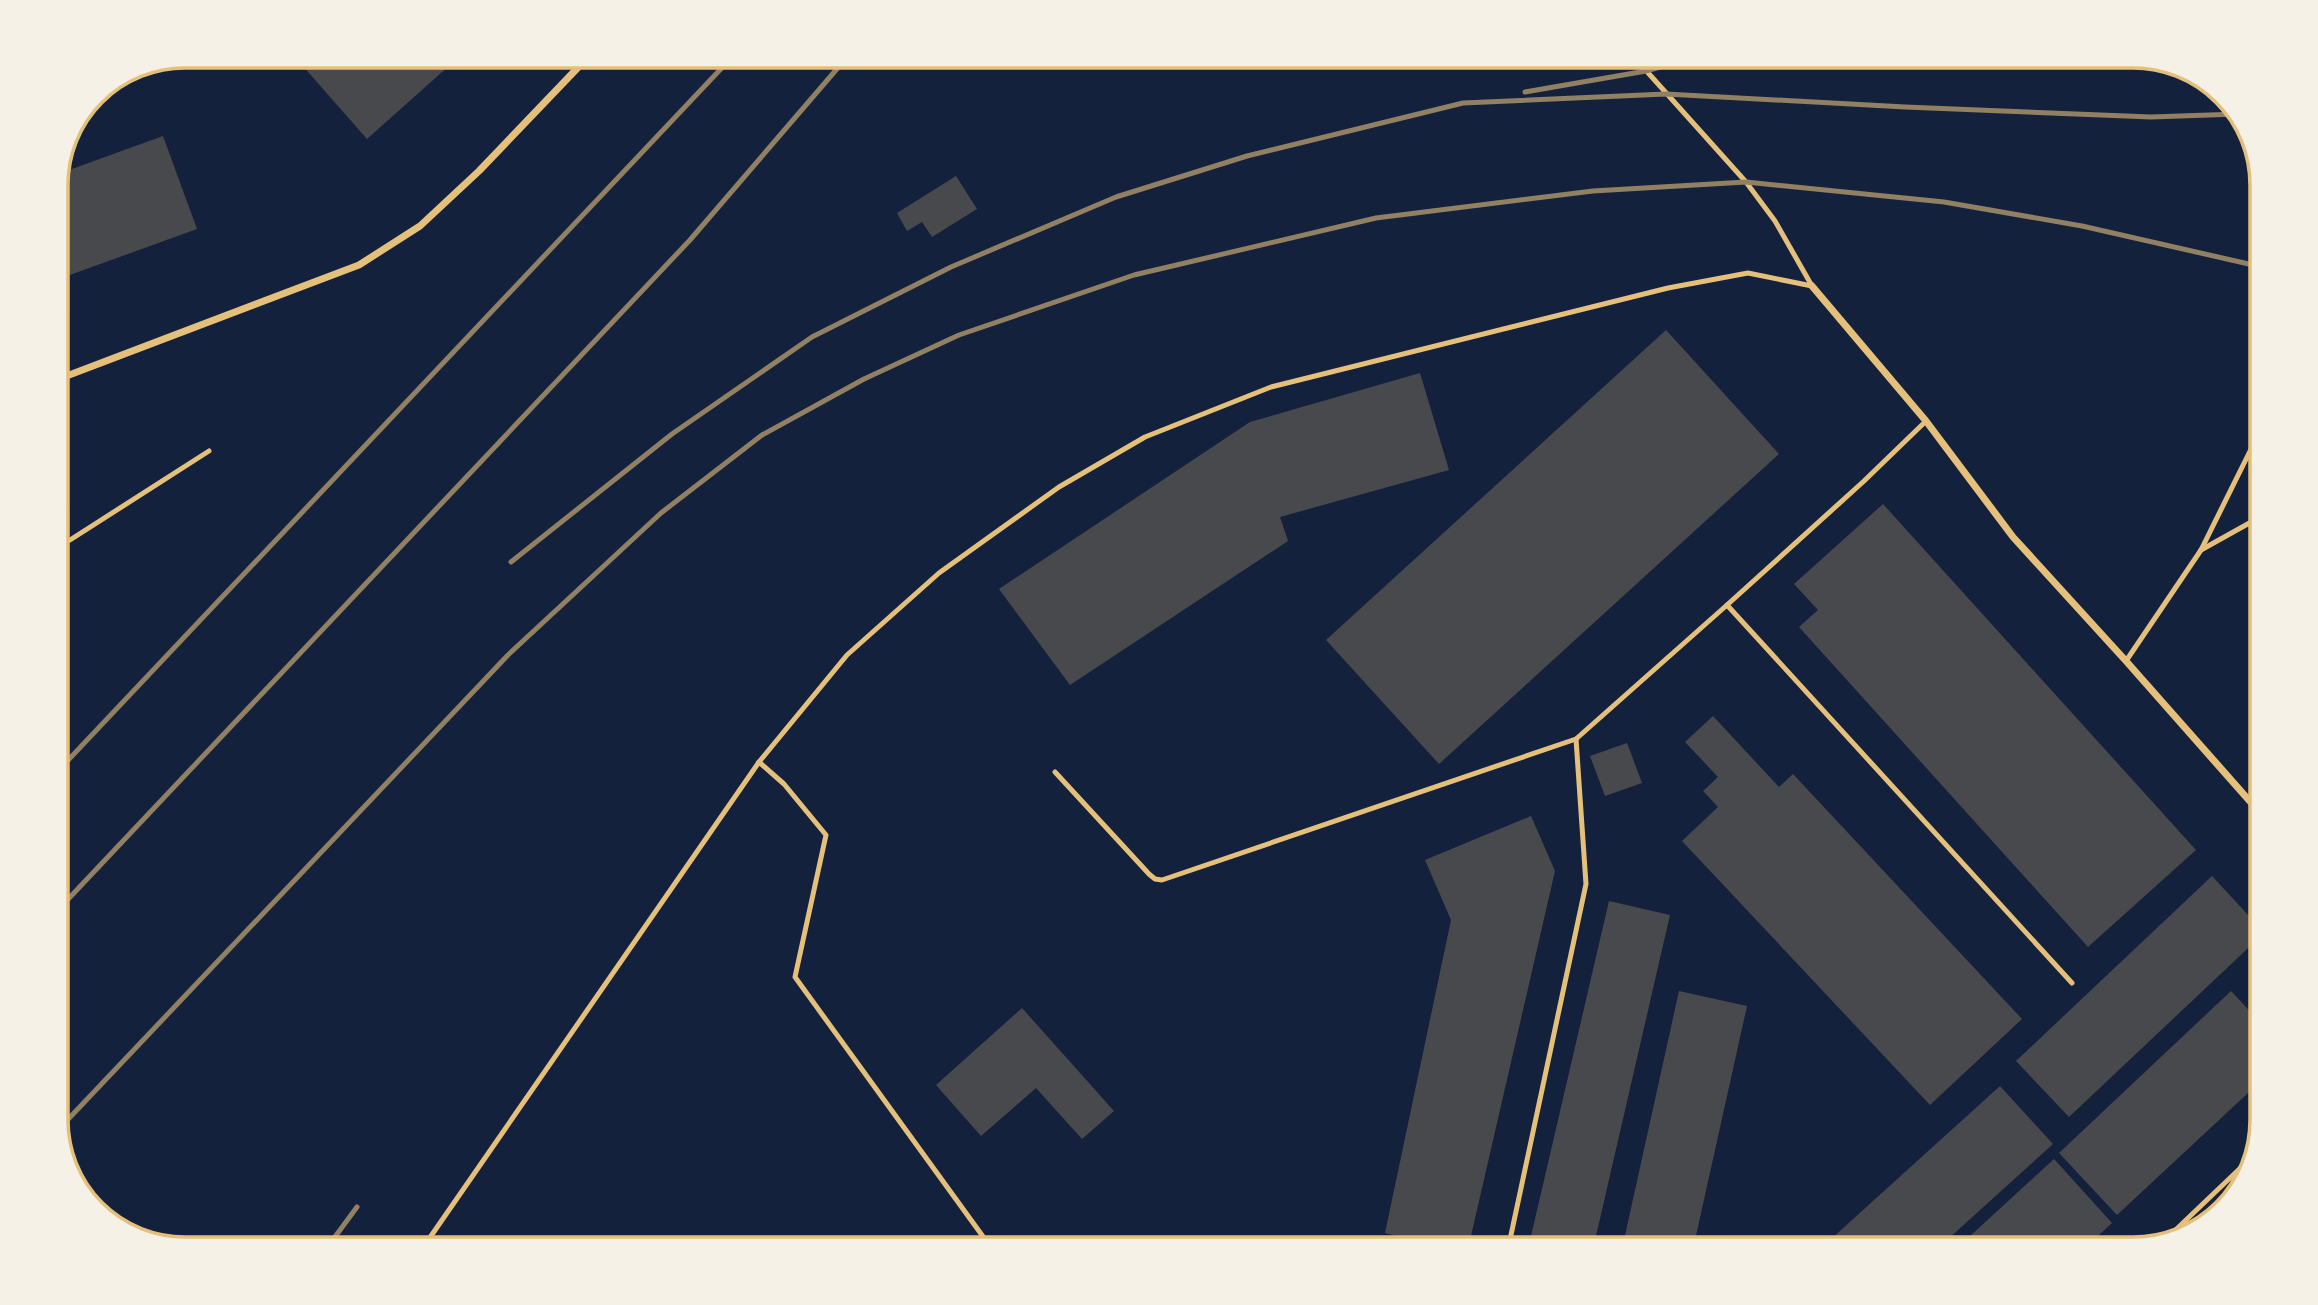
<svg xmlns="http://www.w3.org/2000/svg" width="2318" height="1305" viewBox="0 0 2318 1305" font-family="Arial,sans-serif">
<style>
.building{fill:#48494c}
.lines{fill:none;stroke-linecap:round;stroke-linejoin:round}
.service{stroke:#e5c07b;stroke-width:5}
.minor{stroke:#e5c07b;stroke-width:7}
.rail{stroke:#918062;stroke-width:5}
.rim{fill:none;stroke:#e5c07b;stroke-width:3.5}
</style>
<rect width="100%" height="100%" fill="#14213d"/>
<g class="building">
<polygon points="294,56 460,56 367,139"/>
<polygon points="163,136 197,229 56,280 58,174"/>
<polygon points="956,176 977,209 932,237 922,222 907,231 897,213"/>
<polygon points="1666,330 1779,454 1439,764 1326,640"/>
<polygon points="1420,373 1449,470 1280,517 1288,541 1070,685 999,589 1250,422"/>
<polygon points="1883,504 2196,850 2088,947 1799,627 1818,610 1794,584"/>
<polygon points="1713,716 1779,787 1793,774 2022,1019 1930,1105 1682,841 1718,807 1703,791 1718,777 1685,742"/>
<polygon points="1627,743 1642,783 1605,796 1590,756"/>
<polygon points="1531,816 1555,871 1468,1249 1444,1249 1385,1233 1451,920 1425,860"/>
<polygon points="2212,876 2262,930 2262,935 2069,1117 2016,1061"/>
<polygon points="1609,901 1670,915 1593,1249 1528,1249"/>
<polygon points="1679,991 1747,1006 1693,1249 1622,1249"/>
<polygon points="2231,991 2262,1024 2262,1080 2117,1215 2059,1153"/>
<polygon points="1022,1008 1114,1111 1082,1139 1036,1088 981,1136 936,1085"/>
<polygon points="2000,1086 2053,1144 1937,1249 1820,1249"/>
<polygon points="2054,1159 2112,1223 2084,1249 1956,1249"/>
</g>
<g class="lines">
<g class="service">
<polyline points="1633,56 1746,182 1775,221 1812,286"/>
<polyline points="1926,421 1864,481 1727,605 2072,983"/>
<polyline points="56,542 70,540 209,451"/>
<polyline points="2201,550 2262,516"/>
<polyline points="2126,661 2201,550 2262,427"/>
<polyline points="759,762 784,784 826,835 795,977 992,1249"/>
<polyline points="1055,772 1149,874 1155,879 1162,880 1576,739 1727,605"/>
<polyline points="2164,1241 2252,1157"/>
<polyline points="422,1249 759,762 847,655 939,573 1059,487 1145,437 1271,387 1668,288 1748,273 1812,286"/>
<polyline points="1508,1249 1586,884 1576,739"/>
</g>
<g class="minor">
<polyline points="1812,286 1926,421 2013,537 2126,661 2262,815"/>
<polyline points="56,380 359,265 420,226 479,171 589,56"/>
</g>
<g class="rail">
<polyline points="1525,92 1646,71 1698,56"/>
<polyline points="511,562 672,434 812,337 951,267 1116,197 1247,156 1463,103 1666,94 1905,107 2151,117 2238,114"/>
<polyline points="56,773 733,56"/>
<polyline points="56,912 690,240 848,56"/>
<polyline points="57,1131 508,655 661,513 762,435 864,379 959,335 1134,275 1376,218 1593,191 1746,182 1944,202 2082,226 2262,267"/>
<polyline points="326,1249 357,1207"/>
</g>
</g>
<path d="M0 0H2318V1305H0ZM185 68H2133A117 117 0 0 1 2250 185V1120A117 117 0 0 1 2133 1237H185A117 117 0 0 1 68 1120V185A117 117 0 0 1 185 68Z" fill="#f6f1e7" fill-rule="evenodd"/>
<path class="rim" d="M185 68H2133A117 117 0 0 1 2250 185V1120A117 117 0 0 1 2133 1237H185A117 117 0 0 1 68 1120V185A117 117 0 0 1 185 68Z"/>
</svg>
